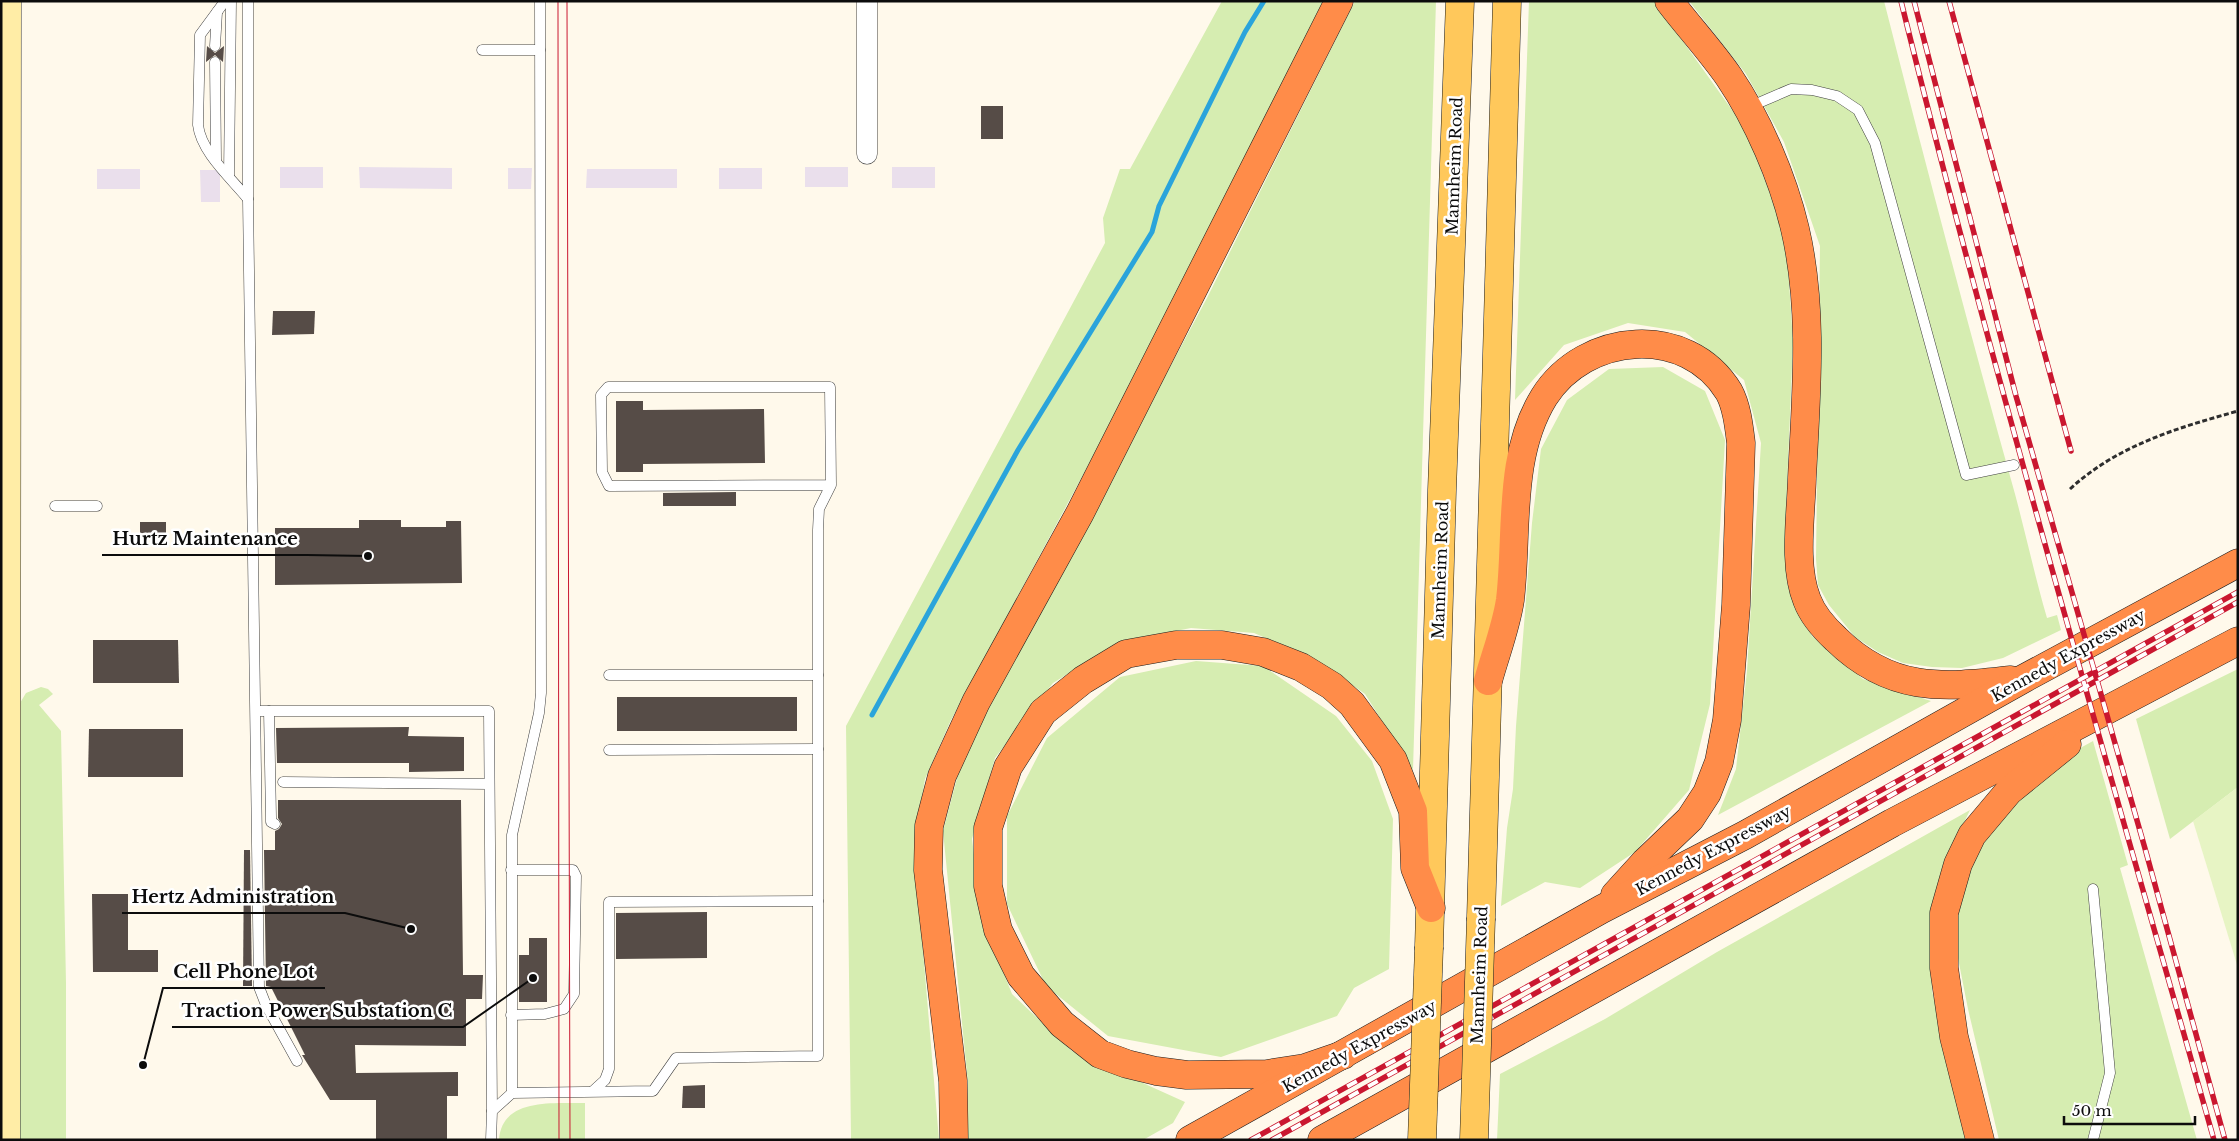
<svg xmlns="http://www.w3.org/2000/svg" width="2239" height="1141" viewBox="0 0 2239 1141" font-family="'Libre Baskerville',serif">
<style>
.industrial{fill:#eadfec}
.green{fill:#d6edb1}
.pitch{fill:#e7f4c4}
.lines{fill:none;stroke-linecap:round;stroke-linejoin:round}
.stream{stroke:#2aa4db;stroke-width:5}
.building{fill:#564c47}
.lane-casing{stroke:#3f3f3f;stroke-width:11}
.street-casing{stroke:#3f3f3f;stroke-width:21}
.secondary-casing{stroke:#2e2e2e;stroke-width:29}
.primary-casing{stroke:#1d1d1d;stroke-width:29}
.highway-casing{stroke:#1d1d1d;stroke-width:29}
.path{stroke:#2e2e2e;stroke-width:3;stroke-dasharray:5 2.5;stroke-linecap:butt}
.lane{stroke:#fff;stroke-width:10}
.street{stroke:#fff;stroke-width:20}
.secondary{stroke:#ffeda6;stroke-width:28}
.primary{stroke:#ffc85b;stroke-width:28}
.highway{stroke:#ff8c49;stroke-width:28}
.tram{stroke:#ca1730;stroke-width:1}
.rail-casing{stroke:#ca1730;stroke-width:5.5}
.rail{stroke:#fff;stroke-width:4;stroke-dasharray:11;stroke-linecap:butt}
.primary-bridge-casing{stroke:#1d1d1d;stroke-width:29;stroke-linecap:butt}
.primary-bridge{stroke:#ffc85b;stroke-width:28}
.labels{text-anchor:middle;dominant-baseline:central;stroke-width:5;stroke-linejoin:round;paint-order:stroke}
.street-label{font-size:16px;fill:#0c0c0c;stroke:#fff}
.leader{fill:none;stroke:#0c0c0c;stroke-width:2}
.callout-dot{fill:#0c0c0c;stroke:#fff;stroke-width:2}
.callout-label{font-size:18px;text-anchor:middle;font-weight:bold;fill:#0c0c0c;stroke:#fff;stroke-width:5;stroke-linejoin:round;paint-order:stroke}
</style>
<rect width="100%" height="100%" fill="#fff9eb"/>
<g class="industrial">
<rect x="280" y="167" width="43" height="21"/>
<polygon points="359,167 452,168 452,189 360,188"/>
<rect x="805" y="167" width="43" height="20"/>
<rect x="892" y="167" width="43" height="21"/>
<polygon points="508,168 532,168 531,189 508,189"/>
<rect x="719" y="168" width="43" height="21"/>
<rect x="97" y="169" width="43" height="20"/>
<polygon points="587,169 677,169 677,188 586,188"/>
<polygon points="200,170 220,170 220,202 201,202"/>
</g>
<g class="green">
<polygon points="1222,1 1325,1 1104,436 951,720 925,779 914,844 939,1140 851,1140 846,726 1105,243 1103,218 1120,169 1130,169"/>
<polygon points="1355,1 1436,1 1413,770 1365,694 1315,659 1254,633 1191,628 1119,642 1053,683 995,758 972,839 982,918 1012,994 1072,1051 1185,1102 1173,1123 1143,1140 968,1140 968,1083 943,831 960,767 1005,675 1207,298"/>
<polygon points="1529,1 1654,1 1745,128 1786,236 1793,342 1785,536 1787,583 1812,636 1863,679 1931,701 1718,815 1736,769 1747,671 1761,443 1744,380 1685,332 1628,323 1564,345 1515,400"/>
<path d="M1689,1H1884C1926,166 1969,330 2015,494C2026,535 2035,577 2047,618L2057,615L2061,630L2003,658L1962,668L1932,667L1903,663L1878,652L1855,637L1829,605L1818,585L1816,559L1820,246L1784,142L1746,74Z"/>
<polygon points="1663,367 1705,391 1725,440 1710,704 1689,790 1635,852 1580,888 1545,882 1501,906 1507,828 1513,789 1516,726 1532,523 1541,449 1567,400 1609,369"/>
<polygon points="1196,661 1263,666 1336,716 1372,761 1393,819 1389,969 1354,988 1337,1016 1221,1057 1108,1036 1046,986 1007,904 1007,816 1047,738 1120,677"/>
<polygon points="2238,669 2238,787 2170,839 2136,719"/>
<polygon points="41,687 48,689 53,694 39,705 61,731 66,983 66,1140 20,1140 20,703 26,693"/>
<polygon points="2093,741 2128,865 2120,868 2197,1140 1999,1140 1968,1009 1957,953 1956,912 1985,825 2055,762"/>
<polygon points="1970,810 1945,862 1930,925 1932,991 1968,1140 1497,1140 1500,1074 1605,1019 1717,952"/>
<path d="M585,1103V1140H499C502,1097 554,1104 585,1103Z"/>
</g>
<polygon class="pitch" points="2238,787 2238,968 2193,821"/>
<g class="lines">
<polyline class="stream" points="872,715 1018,450 1152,232 1159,206 1245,32 1264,1"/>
</g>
<g class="building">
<polygon points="207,46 215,53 224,46 223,62 215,55 206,62"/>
<rect x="981" y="106" width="22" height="33"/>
<polygon points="273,311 315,311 314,334 272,335"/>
<polygon points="616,401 643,401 643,410 764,409 765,463 643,464 643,472 616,472"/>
<polygon points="736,492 736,506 663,506 663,493"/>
<polygon points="359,520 401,520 401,527 446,527 446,521 461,521 462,583 275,585 275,528 359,528"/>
<rect x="140" y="522" width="26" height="15"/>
<polygon points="93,640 178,640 179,683 93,683"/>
<rect x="617" y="697" width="180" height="34"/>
<polygon points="409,727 408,736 464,737 464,771 409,772 409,763 277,763 276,728"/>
<polygon points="89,729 183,729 183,777 88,777"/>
<polygon points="278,800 461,800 463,975 483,975 482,999 466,999 466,1046 355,1045 356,1073 458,1072 458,1096 447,1096 447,1140 376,1140 376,1100 330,1100 302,1055 305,1055 271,987 266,986 264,850 275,850 275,831 279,829 282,824 278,818"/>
<polygon points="244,850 250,850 252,986 243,986"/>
<polygon points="92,894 128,894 128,950 158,950 158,972 93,972"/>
<polygon points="707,912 707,958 616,959 616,913"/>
<polygon points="529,938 547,938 547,1002 519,1002 519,955 529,955"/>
<polygon points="705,1085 705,1108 682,1108 683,1086"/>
</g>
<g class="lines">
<g class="lane-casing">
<g id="lane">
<path d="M225,1L200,35L198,125C201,152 231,178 248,199"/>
<polyline points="248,1 248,199 259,987 266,1005 297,1061"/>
<polyline points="215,46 217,12"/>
<polyline points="482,50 540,50"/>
<polyline points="215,62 216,160"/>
<polyline points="1749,107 1791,89 1812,90 1837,96 1858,110 1875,143 1966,475 2014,465"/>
<polyline points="229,175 231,1"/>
<polyline points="55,506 97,506"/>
<polyline points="609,675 818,675"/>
<polyline points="256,711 489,711 492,1111"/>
<polyline points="269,711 271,817 271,822 275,824"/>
<polyline points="609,750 818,749"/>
<polyline points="283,782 489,784"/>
<polyline points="511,870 573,870 576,876 574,994 564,1009 545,1014 511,1015"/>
<polyline points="2093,889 2110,1073 2093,1140"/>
<polyline points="593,1091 605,1080 609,1069 609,902 818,901"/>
<polyline points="512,1093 512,835 539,713 541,693 540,1"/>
<polyline points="491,1140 492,1111 512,1093 653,1091 676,1058 818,1056 818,530 819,509 831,485 830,387 608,387 601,395 602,472 609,486 831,485"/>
</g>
</g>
<g class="street-casing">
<polyline id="street" points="867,1 867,154"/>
</g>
<g class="secondary-casing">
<polyline id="secondary" points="6,1140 7,1"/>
</g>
<g class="primary-casing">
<g id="primary">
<polyline points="1481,918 1507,1"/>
<polyline points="1429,947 1442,490 1460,1"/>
</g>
</g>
<g class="highway-casing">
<g id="highway">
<path d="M1669,1C1688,26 1711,51 1729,77C1758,120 1783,178 1795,229C1814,310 1806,396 1802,478C1801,515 1793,566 1807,600C1813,616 1824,628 1836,639C1890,692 1941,688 2011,680"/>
<path d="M1488,681C1495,655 1506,627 1510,600C1518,533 1507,457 1544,397C1585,332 1687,323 1729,392C1737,407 1739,427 1741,443L1736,605L1727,720L1719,762L1707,793L1690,819L1645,862L1615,895"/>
<polyline points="1343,1055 1305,1068 1267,1074 1187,1075 1156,1071 1127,1064 1100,1054 1062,1024 1021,976 998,930 988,886 988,828 1008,767 1043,712 1083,680 1126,654 1176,645 1222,645 1263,652 1301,667 1332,686 1352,704 1393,760 1413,811 1415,868 1431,908"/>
<polyline points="954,1140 953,1081 928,870 929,826 942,776 976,702 1080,513 1339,1"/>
<polyline points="1190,1140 1602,909 1745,835 2023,679 2238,563"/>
<polyline points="1322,1140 1892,823 2238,641"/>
<polyline points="1980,1140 1954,1037 1944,968 1944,913 1958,864 1972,835 2009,791 2067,744"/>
</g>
</g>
<path class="path" d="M2070,489C2118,445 2177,428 2238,411"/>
<use href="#lane" class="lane"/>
<use href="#street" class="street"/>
<use href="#secondary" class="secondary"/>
<use href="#primary" class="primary"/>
<use href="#highway" class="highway"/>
<g class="tram">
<polyline points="558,1 559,1140"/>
<polyline points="567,1 570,1140"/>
</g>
<g class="rail-casing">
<g id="rail">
<path d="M1901,1C1995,383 2107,761 2214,1140"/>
<polyline points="1914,1 2016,396 2146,852 2225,1140"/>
<polyline points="1949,1 2071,451"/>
<polyline points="1251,1140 2238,592"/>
<polyline points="1272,1140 2238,602"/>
</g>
</g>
<use href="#rail" class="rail"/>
<g class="primary-bridge-casing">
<g id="primary-bridge">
<polyline points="1422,1140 1429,947"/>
<polyline points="1474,1140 1481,918"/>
</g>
</g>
<use href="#primary-bridge" class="primary-bridge"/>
</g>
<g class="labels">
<g class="street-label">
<text transform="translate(1454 166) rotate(-88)">Mannheim Road</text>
<text transform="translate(1440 570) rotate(-88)">Mannheim Road</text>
<text transform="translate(2068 655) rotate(-29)">Kennedy Expressway</text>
<text transform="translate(1713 850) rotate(-28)">Kennedy Expressway</text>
<text transform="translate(1479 975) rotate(-88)">Mannheim Road</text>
<text transform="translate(1359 1046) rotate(-29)">Kennedy Expressway</text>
</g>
</g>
<path class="leader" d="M368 556L307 555H102M411 929L345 913H122M143 1065L163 988H325M533 978L463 1027H172"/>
<g class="callout-dot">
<circle cx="368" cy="556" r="5"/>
<circle cx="411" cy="929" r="5"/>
<circle cx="143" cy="1065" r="5"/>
<circle cx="533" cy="978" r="5"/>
</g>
<g class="callout-label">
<text x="205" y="545">Hurtz Maintenance</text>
<text x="233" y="903">Hertz Administration</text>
<text x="244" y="978">Cell Phone Lot</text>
<text x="317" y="1017">Traction Power Substation C</text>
</g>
<rect width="2239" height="1141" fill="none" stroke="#0c0c0c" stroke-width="5"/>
<path d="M2064 1116v8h131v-8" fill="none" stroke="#0c0c0c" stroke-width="2.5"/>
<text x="2072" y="1116" font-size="15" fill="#0c0c0c" stroke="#ffffff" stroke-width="4" paint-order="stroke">50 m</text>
</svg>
